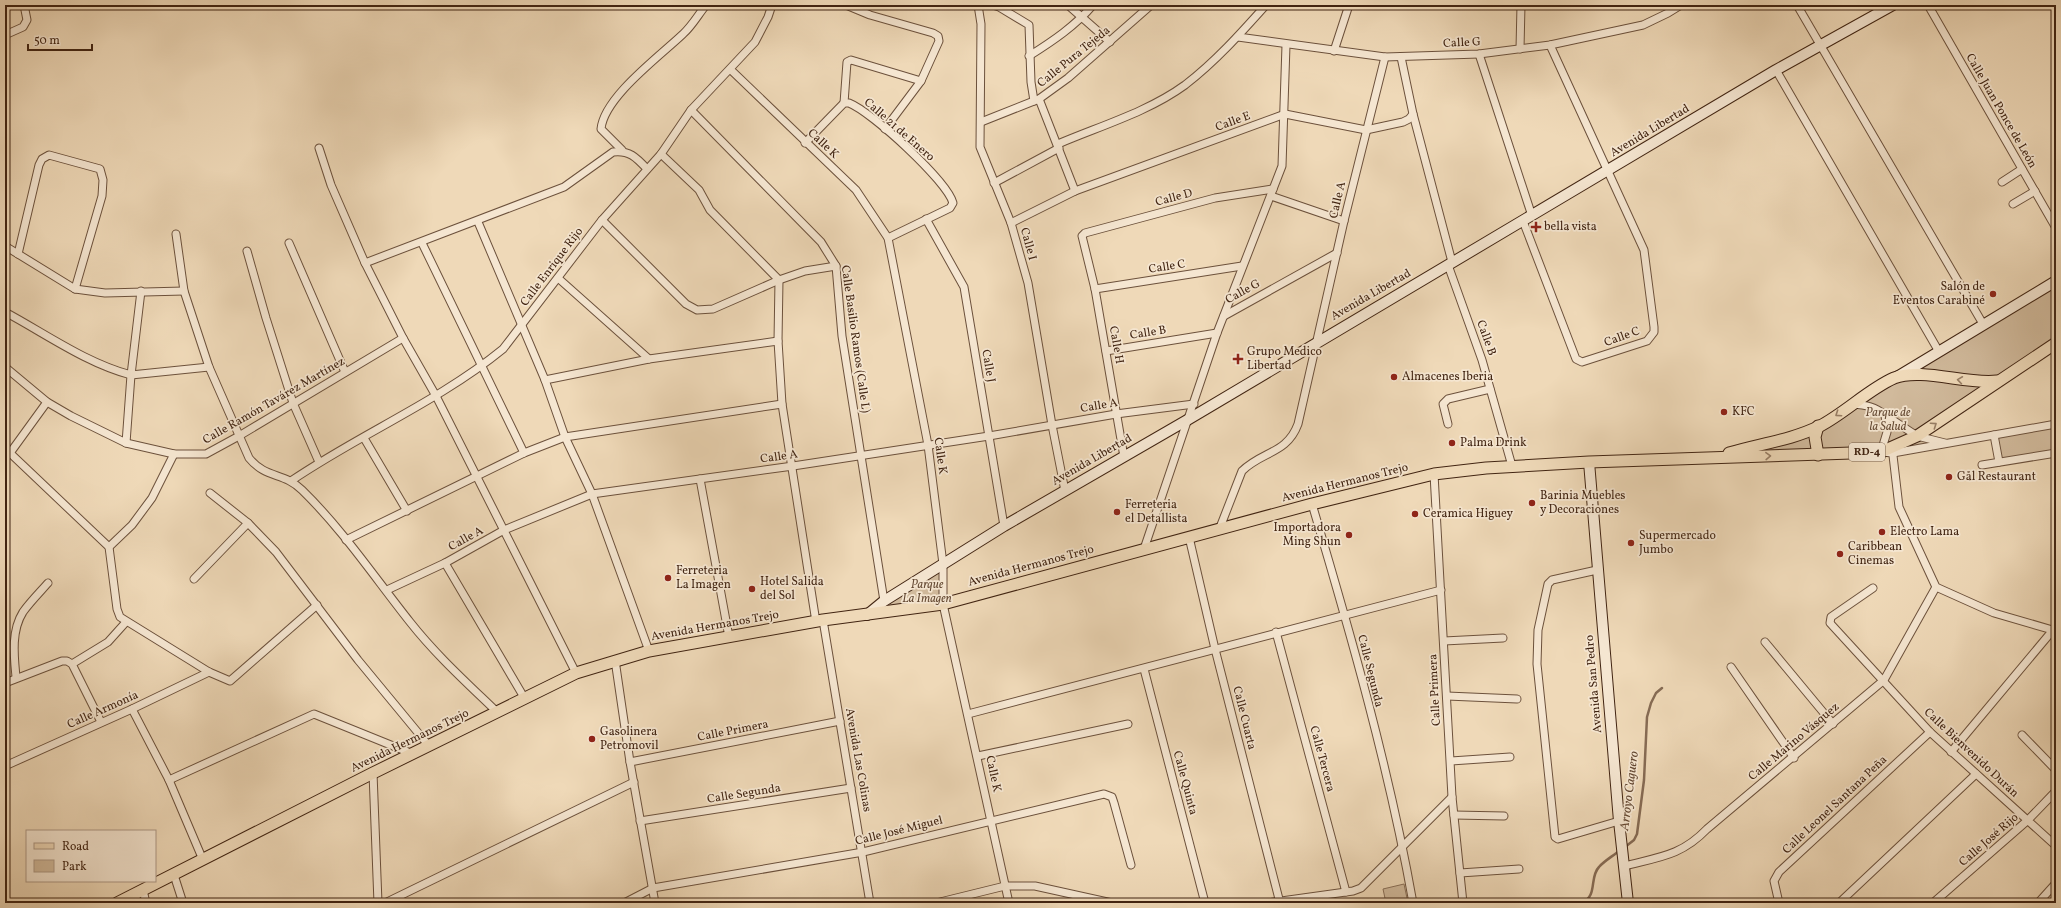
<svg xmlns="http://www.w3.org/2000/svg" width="2061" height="908" viewBox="0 0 2061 908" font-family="Vollkorn,serif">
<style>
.green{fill:#d1ba9c;stroke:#896f57}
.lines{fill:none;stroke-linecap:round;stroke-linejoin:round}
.stream{stroke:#866b54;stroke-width:2.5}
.street-casing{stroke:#6c513c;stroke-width:9}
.secondary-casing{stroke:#412412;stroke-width:12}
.primary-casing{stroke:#412412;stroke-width:13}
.street{stroke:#f5e6d1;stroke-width:7}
.secondary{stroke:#f5e6d1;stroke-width:10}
.primary{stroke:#efd9b8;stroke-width:11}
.oneway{stroke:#987e65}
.poi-dot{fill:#8f2418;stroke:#f5e6d1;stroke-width:1.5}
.labels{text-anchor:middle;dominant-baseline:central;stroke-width:3.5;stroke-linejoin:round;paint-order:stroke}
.shield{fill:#f5e6d1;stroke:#775e4b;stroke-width:1}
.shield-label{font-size:11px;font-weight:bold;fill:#412412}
.street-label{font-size:12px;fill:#412412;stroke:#f5e6d1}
.poi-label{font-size:12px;fill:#412412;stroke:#f5e6d1;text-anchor:start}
.park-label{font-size:12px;font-style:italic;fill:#654a34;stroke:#f5e6d1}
.water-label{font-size:13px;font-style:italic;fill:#644833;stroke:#f5e6d1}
</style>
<rect width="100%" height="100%" fill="#efd9b8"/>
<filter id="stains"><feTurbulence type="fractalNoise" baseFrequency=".005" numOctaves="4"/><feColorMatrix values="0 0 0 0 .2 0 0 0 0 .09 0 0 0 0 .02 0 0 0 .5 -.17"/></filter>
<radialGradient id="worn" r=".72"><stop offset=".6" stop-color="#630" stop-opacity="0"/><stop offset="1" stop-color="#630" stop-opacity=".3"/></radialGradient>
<g class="green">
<polygon points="2056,281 2056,343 1918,436 1945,443 1906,452 1715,458 1818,426"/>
<polygon points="2056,424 2056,453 1997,462 1994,435"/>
<polygon points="943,564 943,604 867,616"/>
<polygon points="1404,884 1408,903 1386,903 1383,889"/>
</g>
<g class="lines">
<g class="stream">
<polyline points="1625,847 1634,840 1637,834 1644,780 1647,717 1651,703 1656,693 1662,688"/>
<polyline points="1025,903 1042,900 1054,903"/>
<path d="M1582,903C1598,896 1589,877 1599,867C1604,861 1613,856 1619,851"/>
</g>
<g class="street-casing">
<g id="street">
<polyline points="846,5 870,15 933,33 938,36 939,41 921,81 885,129"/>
<polyline points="978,5 981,24 980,147 1011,223 1028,283 1052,425 1065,491"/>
<polyline points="993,5 999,7 1029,25 1031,82 1034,101"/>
<polyline points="1068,5 1110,42"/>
<polyline points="1797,5 1983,324"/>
<polyline points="1928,5 2056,228"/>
<polyline points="5,35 23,27 27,20 24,5"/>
<polyline points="1238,37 1385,57 1479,54 1550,45 1643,25 1668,13 1681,5"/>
<polyline points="1520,49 1521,5"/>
<polyline points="1334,51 1349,5"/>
<polyline points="1479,54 1532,216"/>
<path d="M1029,56C1053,41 1075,26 1093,5"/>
<polyline points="731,70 856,190 888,238 928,445 943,564 943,604 1009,903"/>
<polyline points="1776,70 1938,350"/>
<polyline points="1039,99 1075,191"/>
<polyline points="844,103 847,62 851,60 921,81"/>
<polyline points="691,110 821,242 836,266 842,336 884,601"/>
<polyline points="1413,114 1452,262"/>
<polyline points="981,122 1039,99 1068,78 1151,5"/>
<path d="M805,143L844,103H849C872,112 947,181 953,203L950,208L888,238"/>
<path d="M1058,144C1100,126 1148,112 1185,85C1215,62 1241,33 1266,5"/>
<polyline points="319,148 331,185 365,263 403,338 436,396 576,673"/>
<path d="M622,150L601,129C604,97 660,56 683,34C692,26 698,15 706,5"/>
<polyline points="661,154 699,190 710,210 779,280 778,341 782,404 816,622"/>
<polyline points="2002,182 2022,169"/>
<polyline points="994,183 1059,148"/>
<polyline points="1271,196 1344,221"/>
<polyline points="2013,204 2035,191"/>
<polyline points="926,219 964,287 1004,526"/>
<polyline points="602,220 686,304 697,310 713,309 779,280 805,271 836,266"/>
<polyline points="1523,221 1576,359 1582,362 1647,341 1654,332 1654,327 1644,250 1550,45"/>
<polyline points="478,222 545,380 565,437 592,494 649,651"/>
<polyline points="1011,223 1075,191 1285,114 1366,130 1403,122 1409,119 1413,114 1401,57"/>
<path d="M176,234L184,291L209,367L249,458C266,479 284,472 302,490C343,530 375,578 410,622C436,655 467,683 497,712"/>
<polyline points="289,243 345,372"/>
<polyline points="422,243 524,453"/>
<polyline points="5,246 75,289 105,293 184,291"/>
<polyline points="247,251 266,318 293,403 319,462"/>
<polyline points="18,254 39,165 42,159 49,155 100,169 103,180 102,196 75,289"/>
<path d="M365,263L564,187L613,152C629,150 636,157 647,169"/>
<polyline points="1448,265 1482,360 1512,466"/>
<polyline points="558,278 649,359"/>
<polyline points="1095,289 1242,266"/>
<path d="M5,312C46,334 86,363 131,375L209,367"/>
<polyline points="1224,316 1337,253"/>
<polyline points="1106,351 1217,333"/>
<polyline points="5,367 47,402 71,416 126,443 174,454 206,454 239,436 403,338"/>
<polyline points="545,380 649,359 778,341"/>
<path d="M1853,404C1866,405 1875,407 1885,415L1887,432L1881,452L1893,453L2056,424"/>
<polyline points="1885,415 1917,436 1945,443"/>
<polyline points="1448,424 1443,404 1448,399 1490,389"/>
<polyline points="1994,435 1999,462"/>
<polyline points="364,438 407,511"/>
<polyline points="126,443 131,375 141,291"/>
<polyline points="1892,447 1899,507 1936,587 1994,613 2056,631"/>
<polyline points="5,451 10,453 109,547 117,609 120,617 209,672 230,681 317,605"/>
<polyline points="10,453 47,402"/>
<polyline points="1124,457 1095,289 1082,236 1085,233 1215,198 1273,189"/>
<polyline points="1982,465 2056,453"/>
<polyline points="1434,474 1452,797 1463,903"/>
<polyline points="700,479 729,637"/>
<path d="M291,481C360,434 438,402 503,349L602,220L661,154L691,110L755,42L768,17L772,5"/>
<polyline points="210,493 248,523 276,552 358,660 429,746"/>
<path d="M1312,504C1351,635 1389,768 1413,903"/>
<path d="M1219,530L1242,471C1262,451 1287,454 1298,424L1344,221L1385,57"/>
<polyline points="1189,537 1215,649 1280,903"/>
<polyline points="346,540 524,453 565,437 782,404"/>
<polyline points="109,547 132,525 152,498 174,454"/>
<polyline points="1144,549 1217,333 1282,166 1286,45"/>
<polyline points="445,563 525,699"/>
<polyline points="1597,570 1552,580 1548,584 1538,630 1537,664 1555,837 1558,839 1619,821"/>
<polyline points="194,579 248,523"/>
<polyline points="1873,588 1831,617 1830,623 1930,732 2056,846"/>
<polyline points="387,590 445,563 504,530 592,494 793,466 989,436 1116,414 1194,404"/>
<polyline points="823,620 870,903"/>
<polyline points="1276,632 1346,892"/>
<polyline points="1444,641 1503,638"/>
<polyline points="1765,642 1833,724"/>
<polyline points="615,660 630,762 655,903"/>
<polyline points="72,664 108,642 126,622"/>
<polyline points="1731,667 1794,758"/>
<polyline points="1144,669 1205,903"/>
<path d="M16,677C14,656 11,631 23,612C30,602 40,592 48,583"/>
<polyline points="5,683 62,661 67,661 72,664 101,722"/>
<polyline points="1447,696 1517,699"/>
<polyline points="132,709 169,780 203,860"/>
<polyline points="968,714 1441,590"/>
<polyline points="2022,735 2056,770"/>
<polyline points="1951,752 2053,630"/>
<polyline points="978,756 1128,724"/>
<polyline points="1451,761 1510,757"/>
<polyline points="630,762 840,721"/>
<polyline points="5,766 132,709 209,672"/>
<polyline points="373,773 378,903"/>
<polyline points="169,780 314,714 413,754"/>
<polyline points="1454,815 1504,816"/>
<polyline points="640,821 851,788"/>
<path d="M1624,866C1659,857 1681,856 1707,829L1884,680L1936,587"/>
<polyline points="1460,873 1519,869"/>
<polyline points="174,875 183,903"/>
<polyline points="143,890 146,903"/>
<polyline points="385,903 634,782"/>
<polyline points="624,903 653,888 863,852 1104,794 1112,797 1114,803 1131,865"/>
<polyline points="936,903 1005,886 1035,886 1112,903"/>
<polyline points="1266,903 1353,891 1361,888 1452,797"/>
<polyline points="1779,903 1774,881 1779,872 1930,732"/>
<polyline points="1839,903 1976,774"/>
<polyline points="1933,903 2028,820 2056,791"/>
<polyline points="2038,903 2056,883"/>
</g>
</g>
<g class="secondary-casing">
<g id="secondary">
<polyline points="1897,377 2056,281"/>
<polyline points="1589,462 1619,821 1628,903"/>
<polyline points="867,615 884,601 1004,526 1189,419 1776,70 1893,5"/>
</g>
</g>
<g class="primary-casing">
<g id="primary">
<path d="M1729,453C1759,444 1792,440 1820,426C1845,413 1869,389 1894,378C1921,367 1967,385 1997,381"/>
<polyline points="1818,455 1815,437 1818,426"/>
<polyline points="117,903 373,773 576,673 649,651 823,620 943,604 1312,504 1434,474 1486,468 1589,462 1881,452 1917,436 2056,343"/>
</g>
</g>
<use href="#street" class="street"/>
<use href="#secondary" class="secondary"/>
<use href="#primary" class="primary"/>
</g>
<defs><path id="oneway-chevron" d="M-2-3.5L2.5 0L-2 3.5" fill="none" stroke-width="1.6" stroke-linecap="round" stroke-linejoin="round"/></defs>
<g class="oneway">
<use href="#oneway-chevron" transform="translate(1960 380) rotate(-172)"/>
<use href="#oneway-chevron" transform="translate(1838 414) rotate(146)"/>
<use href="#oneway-chevron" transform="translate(1934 425) rotate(-34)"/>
<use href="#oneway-chevron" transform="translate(1768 456) rotate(-2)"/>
</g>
<g class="poi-dot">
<path d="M1534 221h4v4h4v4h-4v4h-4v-4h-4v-4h4z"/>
<circle cx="1993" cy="294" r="4"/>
<path d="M1236 353h4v4h4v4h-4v4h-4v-4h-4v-4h4z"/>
<circle cx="1394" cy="377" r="4"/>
<circle cx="1724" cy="412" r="4"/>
<circle cx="1452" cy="443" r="4"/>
<circle cx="1949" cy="477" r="4"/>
<circle cx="1532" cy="503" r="4"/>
<circle cx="1117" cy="512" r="4"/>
<circle cx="1415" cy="514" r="4"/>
<circle cx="1882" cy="532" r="4"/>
<circle cx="1349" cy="535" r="4"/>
<circle cx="1631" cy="543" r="4"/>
<circle cx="1840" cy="554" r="4"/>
<circle cx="668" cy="578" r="4"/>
<circle cx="752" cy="589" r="4"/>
<circle cx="592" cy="739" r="4"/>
</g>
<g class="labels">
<rect class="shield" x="1849" y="443" width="36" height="18" rx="3"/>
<g class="shield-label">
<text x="1867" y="452">RD-4</text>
</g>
<g class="street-label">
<text transform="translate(1462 43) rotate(-3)">Calle G</text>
<text transform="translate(1074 57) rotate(-39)">Calle Pura Tejeda</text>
<text transform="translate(2001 111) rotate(60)">Calle Juan Ponce de León</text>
<text transform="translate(1233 122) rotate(-20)">Calle E</text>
<text transform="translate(899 130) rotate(41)">Calle 21 de Enero</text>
<text transform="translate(1650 131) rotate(-31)">Avenida Libertad</text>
<text transform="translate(823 144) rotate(43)">Calle K</text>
<text transform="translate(1174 198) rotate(-15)">Calle D</text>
<text transform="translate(1338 200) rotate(-77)">Calle A</text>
<text transform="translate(1028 244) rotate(75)">Calle I</text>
<text transform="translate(552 267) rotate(-53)">Calle Enrique Rijo</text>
<text transform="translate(1167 267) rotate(-9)">Calle C</text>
<text transform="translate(1243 292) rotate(-29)">Calle G</text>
<text transform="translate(1371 295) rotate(-30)">Avenida Libertad</text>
<text transform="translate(1148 333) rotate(-9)">Calle B</text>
<text transform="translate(1622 337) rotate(-20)">Calle C</text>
<text transform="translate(1486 338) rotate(70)">Calle B</text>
<text transform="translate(855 339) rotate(82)">Calle Basilio Ramos (Calle L)</text>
<text transform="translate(1116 345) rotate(80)">Calle H</text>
<text transform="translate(988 366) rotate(80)">Calle J</text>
<text transform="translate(274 401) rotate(-30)">Calle Ramón Tavárez Martínez</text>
<text transform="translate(1099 406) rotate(-9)">Calle A</text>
<text transform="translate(940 456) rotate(82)">Calle K</text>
<text transform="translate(779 457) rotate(-8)">Calle A</text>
<text transform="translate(1092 460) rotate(-30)">Avenida Libertad</text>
<text transform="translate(1345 483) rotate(-14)">Avenida Hermanos Trejo</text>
<text transform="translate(466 539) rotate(-29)">Calle A</text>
<text transform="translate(1031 566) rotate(-15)">Avenida Hermanos Trejo</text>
<text transform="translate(715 626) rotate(-10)">Avenida Hermanos Trejo</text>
<text transform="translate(1370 671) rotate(76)">Calle Segunda</text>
<text transform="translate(1594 684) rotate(-95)">Avenida San Pedro</text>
<text transform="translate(1435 690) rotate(-93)">Calle Primera</text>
<text transform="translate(103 710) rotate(-24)">Calle Armonía</text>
<text transform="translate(1244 718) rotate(76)">Calle Cuarta</text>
<text transform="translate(733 731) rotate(-11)">Calle Primera</text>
<text transform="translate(410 741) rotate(-26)">Avenida Hermanos Trejo</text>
<text transform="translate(1794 742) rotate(-40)">Calle Marino Vásquez</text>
<text transform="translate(1971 753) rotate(43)">Calle Bienvenido Durán</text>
<text transform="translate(1322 759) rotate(75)">Calle Tercera</text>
<text transform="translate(858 760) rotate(80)">Avenida Las Colinas</text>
<text transform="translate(993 774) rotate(78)">Calle K</text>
<text transform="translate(1185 783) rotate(75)">Calle Quinta</text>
<text transform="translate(744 794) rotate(-9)">Calle Segunda</text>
<text transform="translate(1835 805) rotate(-43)">Calle Leonel Santana Peña</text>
<text transform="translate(899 831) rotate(-14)">Calle José Miguel</text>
<text transform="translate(1989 840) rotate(-41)">Calle José Rijo</text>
</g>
<g class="poi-label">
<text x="1544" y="227">bella vista</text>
<text x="1985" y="287" text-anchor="end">Salón de<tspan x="1985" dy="14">Eventos Carabiné</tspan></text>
<text x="1247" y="352">Grupo Medico<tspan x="1247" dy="14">Libertad</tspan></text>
<text x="1402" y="377">Almacenes Iberia</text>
<text x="1732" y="412">KFC</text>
<text x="1460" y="443">Palma Drink</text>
<text x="1957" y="477">Gål Restaurant</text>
<text x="1540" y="496">Barinia Muebles<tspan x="1540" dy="14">y Decoraciones</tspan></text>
<text x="1125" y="505">Ferreteria<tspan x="1125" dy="14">el Detallista</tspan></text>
<text x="1423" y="514">Ceramica Higuey</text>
<text x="1341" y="528" text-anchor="end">Importadora<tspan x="1341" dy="14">Ming Shun</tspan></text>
<text x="1890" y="532">Electro Lama</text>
<text x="1639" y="536">Supermercado<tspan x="1639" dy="14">Jumbo</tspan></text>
<text x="1848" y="547">Caribbean<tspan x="1848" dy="14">Cinemas</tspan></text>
<text x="676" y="571">Ferreteria<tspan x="676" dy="14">La Imagen</tspan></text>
<text x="760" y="582">Hotel Salida<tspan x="760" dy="14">del Sol</tspan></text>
<text x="600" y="732">Gasolinera<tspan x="600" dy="14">Petromovil</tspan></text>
</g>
<g class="park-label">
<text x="1888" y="413">Parque de<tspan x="1888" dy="14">la Salud</tspan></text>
<text x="927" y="585">Parque<tspan x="927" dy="14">La Imagen</tspan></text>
</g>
<g class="water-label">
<text transform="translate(1630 791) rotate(-83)">Arroyo Caguero</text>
</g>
</g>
<rect width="2061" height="908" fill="none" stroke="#efd9b8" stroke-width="20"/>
<rect x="6" y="6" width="2049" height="896" fill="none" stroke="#412412" stroke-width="2"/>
<rect x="10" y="10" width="2041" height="888" fill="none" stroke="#412412"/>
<rect x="26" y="830" width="130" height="52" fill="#f5e6d1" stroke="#ad9885"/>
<rect x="34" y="843" width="20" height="6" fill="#efd9b8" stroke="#ad9885"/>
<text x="62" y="850" font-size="12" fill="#412412">Road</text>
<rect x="34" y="860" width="20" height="12" fill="#d1ba9c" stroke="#ad9885"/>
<text x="62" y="870" font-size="12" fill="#412412">Park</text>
<path d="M28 44v6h64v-6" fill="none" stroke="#412412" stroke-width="2"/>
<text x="34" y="44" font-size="12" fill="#412412" stroke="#f5e6d1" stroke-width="3" paint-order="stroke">50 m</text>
<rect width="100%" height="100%" filter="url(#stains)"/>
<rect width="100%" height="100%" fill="url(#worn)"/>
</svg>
